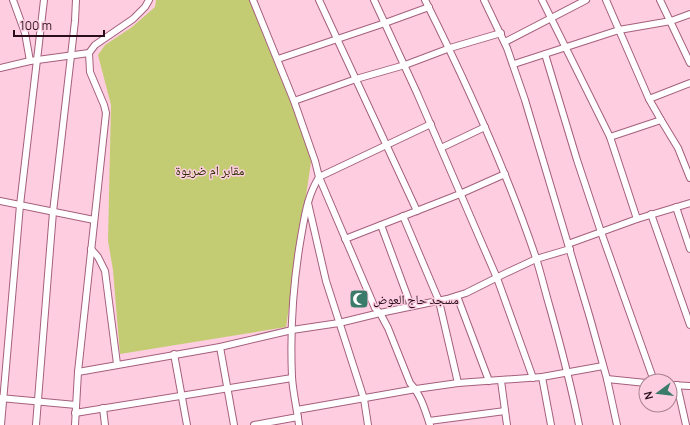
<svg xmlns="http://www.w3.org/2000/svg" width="690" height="425" viewBox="0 0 690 425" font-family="Manrope,'Noto Naskh Arabic',sans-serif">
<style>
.green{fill:#c3cc73}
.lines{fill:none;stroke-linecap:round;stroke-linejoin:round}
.minor-casing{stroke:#a55f7c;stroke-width:8}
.minor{stroke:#fff;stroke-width:6}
.labels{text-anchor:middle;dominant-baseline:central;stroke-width:3;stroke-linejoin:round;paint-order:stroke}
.park-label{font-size:13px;fill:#2a2d00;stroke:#fecee0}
.poi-label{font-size:13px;fill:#290d1a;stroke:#fecee0;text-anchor:start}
</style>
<rect width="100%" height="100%" fill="#fecee0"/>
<polygon class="green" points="156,0 250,0 312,156 286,327 120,354 113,270 108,241 111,105 98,55 105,45 132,27 155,7"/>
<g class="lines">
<g class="minor-casing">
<g id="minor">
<polyline points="13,0 25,33 30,61"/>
<path d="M253,0L294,101L315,161L319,177L375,308L380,313L388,328L410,383C421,395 425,410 430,425"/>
<polyline points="319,0 417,211"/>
<polyline points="374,0 417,93 480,239 497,278 533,378"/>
<path d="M425,0C467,84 506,169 536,258C541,274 545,291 550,308C561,347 571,385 579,425"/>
<polyline points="484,0 507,48 525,100 590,318 607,379 617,425"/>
<polyline points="542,0 610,137 637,219"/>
<polyline points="606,0 649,99 661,120 678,148 690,178"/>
<polyline points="660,0 690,63"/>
<polyline points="505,42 586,0"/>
<polyline points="545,54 577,160 601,232 654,381"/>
<polyline points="278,59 385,23 429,7"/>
<polyline points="514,64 619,30 671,21 690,14"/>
<polyline points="0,68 30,61 89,53"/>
<polyline points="649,99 690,83"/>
<polyline points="294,101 356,79 405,65 450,48 501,33"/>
<polyline points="610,137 661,120"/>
<polyline points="441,148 485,127"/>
<polyline points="0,201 94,220"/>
<polyline points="308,203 326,281 364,399 368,425"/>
<polyline points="676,207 690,249"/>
<polyline points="651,214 690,325"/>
<polyline points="403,216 439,301 458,383"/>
<polyline points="381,225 411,306"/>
<polyline points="345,239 460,194 505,174"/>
<polyline points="568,244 637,219 690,203"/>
<polyline points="91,249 98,257 105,271 117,364"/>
<polyline points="457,296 489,381"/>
<polyline points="220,347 234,425"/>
<polyline points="174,354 187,425"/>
<polyline points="78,372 220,347 292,330 339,323 380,313 447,299 466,293 506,273 536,259 570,249"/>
<polyline points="542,377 551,425"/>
<polyline points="607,379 646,383"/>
<polyline points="501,381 507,425"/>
<polyline points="670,385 690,386"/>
<polyline points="677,385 686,425"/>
<polyline points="0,398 76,405"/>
<polyline points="103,408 105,425"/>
<polyline points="297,410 416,389 458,383 542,377 603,366"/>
<polyline points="75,413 292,378"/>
<polyline points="429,421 505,411"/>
<polyline points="1,425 20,205 44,0"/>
<polyline points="36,425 53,212 75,21 76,0"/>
<polyline points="75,425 78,372 106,113 104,105 90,72 89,53 95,45 133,19 145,7 149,0"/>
<polyline points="254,425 298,417"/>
<path d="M299,425C297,409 293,393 292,377C290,330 293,283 301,237C305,215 307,197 319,177L431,124"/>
</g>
</g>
<use href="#minor" class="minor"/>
</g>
<defs>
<g id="mosque-square" transform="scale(1)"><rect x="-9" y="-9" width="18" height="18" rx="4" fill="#3b7b6a" stroke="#fecee0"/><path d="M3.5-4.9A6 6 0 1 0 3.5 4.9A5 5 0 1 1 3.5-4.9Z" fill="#fff"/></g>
</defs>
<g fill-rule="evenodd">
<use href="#mosque-square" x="359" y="299"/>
</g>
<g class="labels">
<g class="park-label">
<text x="210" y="170">مقابر ام ضريوة</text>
</g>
<g class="poi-label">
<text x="373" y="299">مسجد حاج العوض</text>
</g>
</g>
<g transform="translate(658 393) rotate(255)"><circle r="19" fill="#fecee0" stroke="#a98191"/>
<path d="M0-3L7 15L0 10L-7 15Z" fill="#3b7b6a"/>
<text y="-6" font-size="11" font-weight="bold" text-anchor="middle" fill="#290d1a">N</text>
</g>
<path d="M14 30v6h90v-6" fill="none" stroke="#290d1a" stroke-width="2"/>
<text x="20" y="30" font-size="12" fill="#290d1a" stroke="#fecee0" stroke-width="3" paint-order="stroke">100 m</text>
</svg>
